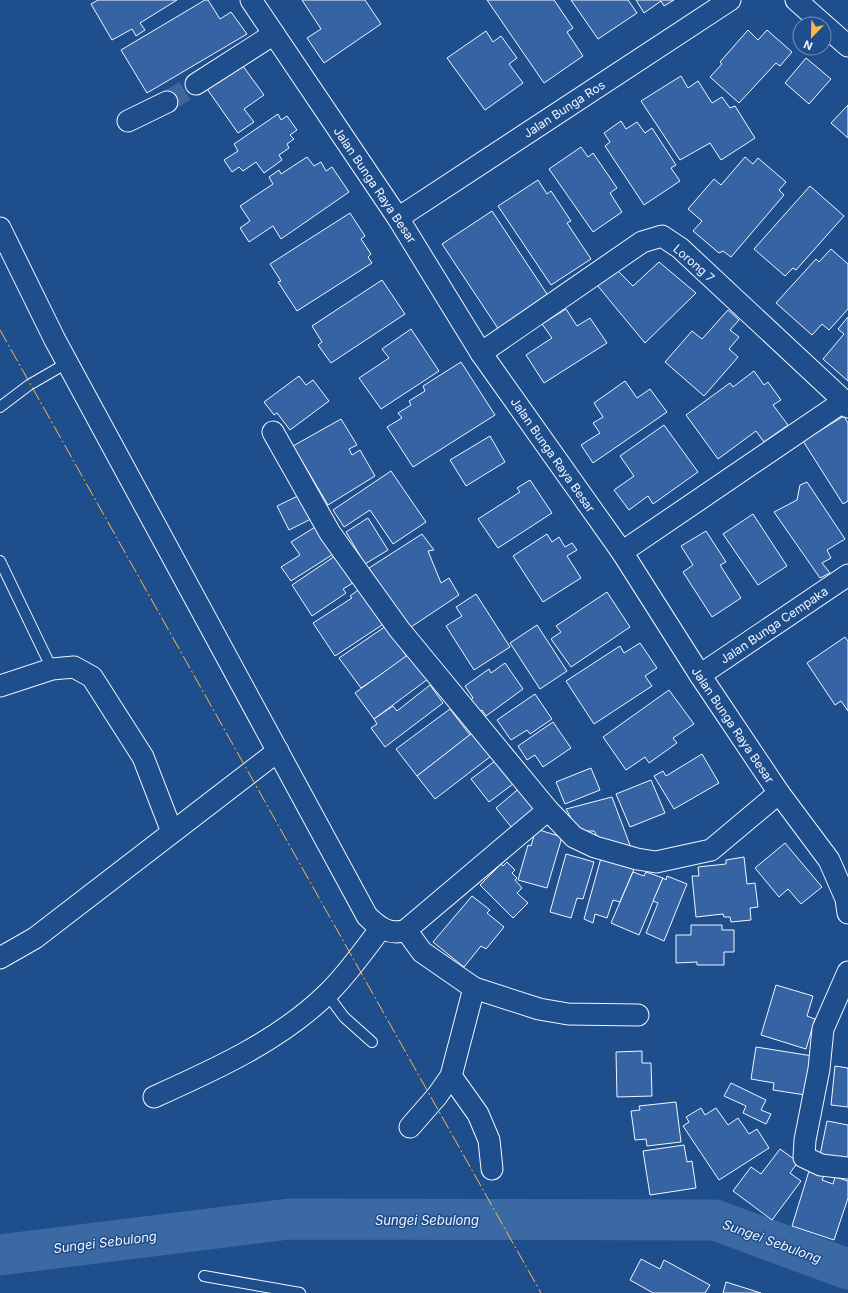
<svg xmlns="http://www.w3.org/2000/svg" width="848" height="1293" viewBox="0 0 848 1293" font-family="Inter,sans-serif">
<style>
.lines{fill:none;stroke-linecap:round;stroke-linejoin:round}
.river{stroke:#3b69a3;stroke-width:41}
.building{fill:#3563a3;stroke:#f2f6ff}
.minor-tunnel{stroke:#3f679d;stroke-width:21;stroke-dasharray:21 10;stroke-linecap:butt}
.service-casing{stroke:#f2f6ff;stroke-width:12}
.minor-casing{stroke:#f2f6ff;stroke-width:23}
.service{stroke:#1f4e8c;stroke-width:10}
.minor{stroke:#1f4e8c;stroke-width:21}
.power{stroke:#ffb74d;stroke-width:1;stroke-dasharray:14 3 2 3;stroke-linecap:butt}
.labels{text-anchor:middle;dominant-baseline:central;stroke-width:3;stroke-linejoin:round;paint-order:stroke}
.street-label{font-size:12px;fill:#f2f6ff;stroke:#1f4e8c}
.water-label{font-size:13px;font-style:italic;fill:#f2f6ff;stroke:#1f4e8c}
</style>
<rect width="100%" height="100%" fill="#1f4e8c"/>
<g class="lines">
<polyline class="river" points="0,1255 289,1219 715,1220 848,1269"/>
</g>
<g class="building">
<polygon points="98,0 177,0 140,23 145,30 136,36 132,29 112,40 91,4"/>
<polygon points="205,0 208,0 220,19 231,12 247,34 147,93 121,50"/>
<polygon points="302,0 365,0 381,24 324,63 307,38 321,29"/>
<polygon points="487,0 554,0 573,28 567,32 583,56 544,83"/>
<polygon points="571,0 628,0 637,13 598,39"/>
<polygon points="636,0 674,0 664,6 661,1 644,13"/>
<polygon points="748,30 758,40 767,30 792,52 780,66 776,63 739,103 710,77 722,64 720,62"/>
<polygon points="486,31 493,42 501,36 517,58 509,64 523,83 485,110 447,58"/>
<polygon points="806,58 831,79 809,104 785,83"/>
<polygon points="240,62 264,95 244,109 254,122 238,133 205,86"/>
<polygon points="681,76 688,88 698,81 712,103 722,97 730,108 735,106 755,138 721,160 710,143 680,160 641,101"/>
<polygon points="848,105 848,138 831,123"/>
<polygon points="278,114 281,120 287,116 297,130 290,135 294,139 287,144 289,148 279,155 282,160 264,173 256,162 243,171 239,167 232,172 224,160 238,151 234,144"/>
<polygon points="621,121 626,129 637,122 645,133 652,128 676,165 671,168 680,181 644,205 605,146 610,142 604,133"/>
<polygon points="581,147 588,157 593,153 617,188 610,193 622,212 593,232 549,169"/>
<polygon points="307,157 314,166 321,162 326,171 332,167 349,192 281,239 273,226 249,242 240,228 250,221 240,206 273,184 269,177 279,170 281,174"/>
<polygon points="745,157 753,164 758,158 786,182 779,190 784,195 731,257 723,251 719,253 693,231 702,221 688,209 714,179 721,185"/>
<polygon points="538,180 547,194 551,191 571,221 567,223 591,259 551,285 498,206"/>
<polygon points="810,186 844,216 796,270 793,268 785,276 754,249"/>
<polygon points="492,211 549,297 499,330 442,244"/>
<polygon points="350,213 365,236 361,239 371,254 368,257 372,263 297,311 278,282 281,281 270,264"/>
<polygon points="831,249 848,264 848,309 829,330 822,324 812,335 776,303 816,259 819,262"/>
<polygon points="659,262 696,293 645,343 597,285 617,270 633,286"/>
<polygon points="382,280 405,314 331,363 318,345 322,342 312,326"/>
<polygon points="566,309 577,326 590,318 607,343 544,383 526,355 552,338 542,324"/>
<polygon points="728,310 739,320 730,330 739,337 729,349 738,357 704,396 665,362 692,331 702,339"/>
<polygon points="848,317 848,381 823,359 844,334 838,329"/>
<polygon points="411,329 439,371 381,409 359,378 389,358 382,349"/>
<polygon points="461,362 495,415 413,467 387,427 402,418 398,413 411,405 409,401 425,391 423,386"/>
<polygon points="754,371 764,385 768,382 781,400 773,405 788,425 764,442 756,431 718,459 686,415 730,383 733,387"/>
<polygon points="299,376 306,385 313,380 329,401 290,430 277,413 274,415 264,402"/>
<polygon points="625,381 637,398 650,389 667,412 593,463 581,445 600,433 593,423 603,417 594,403"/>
<polygon points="844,416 848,423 848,501 843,504 803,441"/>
<polygon points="341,419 357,445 349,449 352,455 360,450 375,476 328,505 293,446"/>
<polygon points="664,425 698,472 653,504 648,496 629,510 614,490 634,476 620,456"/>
<polygon points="490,436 505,462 466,486 450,460"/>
<polygon points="391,471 426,522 393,544 370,510 344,527 333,510"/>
<polygon points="530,480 552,513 498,548 478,519 520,492 517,488"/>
<polygon points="807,482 845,539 827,550 831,558 822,563 830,573 820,578 774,512 797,500 800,485"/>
<polygon points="302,494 313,518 289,530 277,506"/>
<polygon points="753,514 787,566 758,585 723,534"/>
<polygon points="368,518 388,550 365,564 346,532"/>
<polygon points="320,524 338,551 291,581 281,567 300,555 291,542"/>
<polygon points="706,531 726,562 720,565 741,598 712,617 683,572 693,565 681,546"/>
<polygon points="422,534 434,550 428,551 441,583 449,578 459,595 408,629 369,568"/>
<polygon points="547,534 552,542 559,537 565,547 572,543 577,550 567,556 581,578 543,602 513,556"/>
<polygon points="338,554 356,581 343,589 346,593 312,616 292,585"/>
<polygon points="361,588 385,623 335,656 313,623 352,598 350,596"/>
<polygon points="607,592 630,627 571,667 551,639 561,632 556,626"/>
<polygon points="476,594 510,647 474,670 446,626 462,616 456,607"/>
<polygon points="537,625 567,671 540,689 510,643"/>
<polygon points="386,626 407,657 361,688 339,658"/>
<polygon points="845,637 848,641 848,711 841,701 835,705 807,663"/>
<polygon points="640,643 657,668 645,676 652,686 594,724 566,681 620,646 624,653"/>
<polygon points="409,654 428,679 374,719 355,693"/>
<polygon points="505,663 523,689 486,716 482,710 478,713 469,701 473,698 465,686 489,669 491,673"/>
<polygon points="430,685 443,703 385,747 371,728 377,724 374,719 393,706 397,711"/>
<polygon points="669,690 694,724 673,738 677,743 649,763 645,757 626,770 603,737"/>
<polygon points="535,694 552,719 530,734 527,730 511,740 497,720"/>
<polygon points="450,709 470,735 417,776 396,749"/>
<polygon points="553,722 571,748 543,767 535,755 527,760 518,746"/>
<polygon points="476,730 495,753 435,799 417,776"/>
<polygon points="702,754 719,783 674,809 654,776 663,771 666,776"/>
<polygon points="499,758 517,781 489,802 471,779"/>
<polygon points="591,768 600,790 565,804 556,782"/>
<polygon points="651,780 665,813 630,827 616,794"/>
<polygon points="522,786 539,806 512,828 496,808"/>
<polygon points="612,797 631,848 600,841 594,831 578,831 566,809"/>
<polygon points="536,829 562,837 547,888 518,880 528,845 531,846"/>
<polygon points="785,843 822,887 801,904 788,889 779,897 755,868"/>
<polygon points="566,854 594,862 583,899 577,898 571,918 550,912"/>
<polygon points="744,857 747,884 755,883 758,907 750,908 751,920 731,922 730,917 724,917 723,914 696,917 692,876 699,876 698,867 726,864 726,860"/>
<polygon points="601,858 634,869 620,902 613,900 607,918 595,914 593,923 584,919"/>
<polygon points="507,862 515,870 512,873 517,878 515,880 522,888 517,893 528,903 513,918 480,885 501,864 503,866"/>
<polygon points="633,872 644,876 646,872 663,878 639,935 611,923"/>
<polygon points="667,876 687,884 664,941 646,933 658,903 653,901 663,878 666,880"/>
<polygon points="472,896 490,910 487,913 504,927 486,949 481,946 464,967 433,942"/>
<polygon points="691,925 722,925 722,930 734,930 734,952 724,952 724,965 697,965 697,962 676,963 676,935 691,935"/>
<polygon points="776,985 813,996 807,1016 815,1019 806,1049 761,1035"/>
<polygon points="756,1047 819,1057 812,1096 773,1090 774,1083 751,1079"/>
<polygon points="642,1051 642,1063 651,1063 652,1096 617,1097 616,1052"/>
<polygon points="835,1066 848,1068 848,1107 831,1105"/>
<polygon points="731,1083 766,1100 761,1110 771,1114 766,1124 743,1113 746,1106 724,1096"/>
<polygon points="676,1102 681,1142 647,1146 646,1139 635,1140 631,1111 640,1110 639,1106"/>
<polygon points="701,1108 705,1115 716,1108 728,1125 738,1118 749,1134 757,1129 769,1148 719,1180 683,1126 689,1122 686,1117"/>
<polygon points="827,1121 848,1125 848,1160 820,1155"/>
<polygon points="684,1145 687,1162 692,1161 696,1188 650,1195 643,1151"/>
<polygon points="780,1149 798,1162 790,1173 801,1181 772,1220 733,1191 751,1167 761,1174"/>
<polygon points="809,1171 824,1176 822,1180 833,1184 835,1177 848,1181 848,1198 834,1240 792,1226"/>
<polygon points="641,1259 660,1269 664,1260 710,1285 705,1293 653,1293 630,1280"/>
<polygon points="726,1282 761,1293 723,1293"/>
</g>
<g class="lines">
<polyline class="minor-tunnel" points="167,102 196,84"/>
<g class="service-casing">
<g id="service">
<polyline points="0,407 29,385 67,363"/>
<polyline points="0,561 52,669"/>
<polyline points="327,994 344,1017 372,1042"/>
<polyline points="204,1276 300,1293"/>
</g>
</g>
<g class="minor-casing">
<g id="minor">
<polyline points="251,0 398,218 481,353 622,552 700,675 779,793 829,860 846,899 848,913"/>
<polyline points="796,0 823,24"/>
<polyline points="824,25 848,46"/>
<polyline points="196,84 274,34"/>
<polyline points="128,121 167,102"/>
<polyline points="398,218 730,0"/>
<path d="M0,228L55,340L367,916C378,927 390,936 406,930L548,810"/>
<polyline points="481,353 642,242 662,236 680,248 844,401 848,407"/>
<polyline points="273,432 330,533 399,629 548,810 574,837 595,847 637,859 656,862 711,850 779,793"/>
<polyline points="622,552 844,401"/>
<polyline points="700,675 848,575"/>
<polyline points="0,686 52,669 74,667 92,677 143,757 172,832"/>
<polyline points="406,930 422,952 474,988 451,1076 437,1096 410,1127"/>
<polyline points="0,958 35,938 278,751"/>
<polyline points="848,972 823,1029 819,1069 805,1140 804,1157 821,1165 848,1168"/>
<polyline points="474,988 539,1009 568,1014 638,1015"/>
<polyline points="451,1076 478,1114 489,1140 492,1169"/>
<path d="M154,1097C214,1070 279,1041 327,994C347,975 364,950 381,928"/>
</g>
</g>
<use href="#service" class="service"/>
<use href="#minor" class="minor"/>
<polyline class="power" points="0,330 541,1293"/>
</g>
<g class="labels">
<g class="street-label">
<text transform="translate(564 109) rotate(-33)">Jalan Bunga Ros</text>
<text transform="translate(375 185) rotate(56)">Jalan Bunga Raya Besar</text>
<text transform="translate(694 263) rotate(41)">Lorong 7</text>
<text transform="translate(553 455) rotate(55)">Jalan Bunga Raya Besar</text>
<text transform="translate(774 625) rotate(-34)">Jalan Bunga Cempaka</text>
<text transform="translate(733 725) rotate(56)">Jalan Bunga Raya Besar</text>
</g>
<g class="water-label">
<text x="427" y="1220">Sungei Sebulong</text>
<text transform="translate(772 1241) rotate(20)">Sungei Sebulong</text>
<text transform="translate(105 1242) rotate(-7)">Sungei Sebulong</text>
</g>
</g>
<g transform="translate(812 36) rotate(203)"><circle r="19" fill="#1f4e8c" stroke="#7391ba"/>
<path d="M0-3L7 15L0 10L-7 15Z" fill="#ffb74d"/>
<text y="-6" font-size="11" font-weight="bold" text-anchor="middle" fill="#f2f6ff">N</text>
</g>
</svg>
